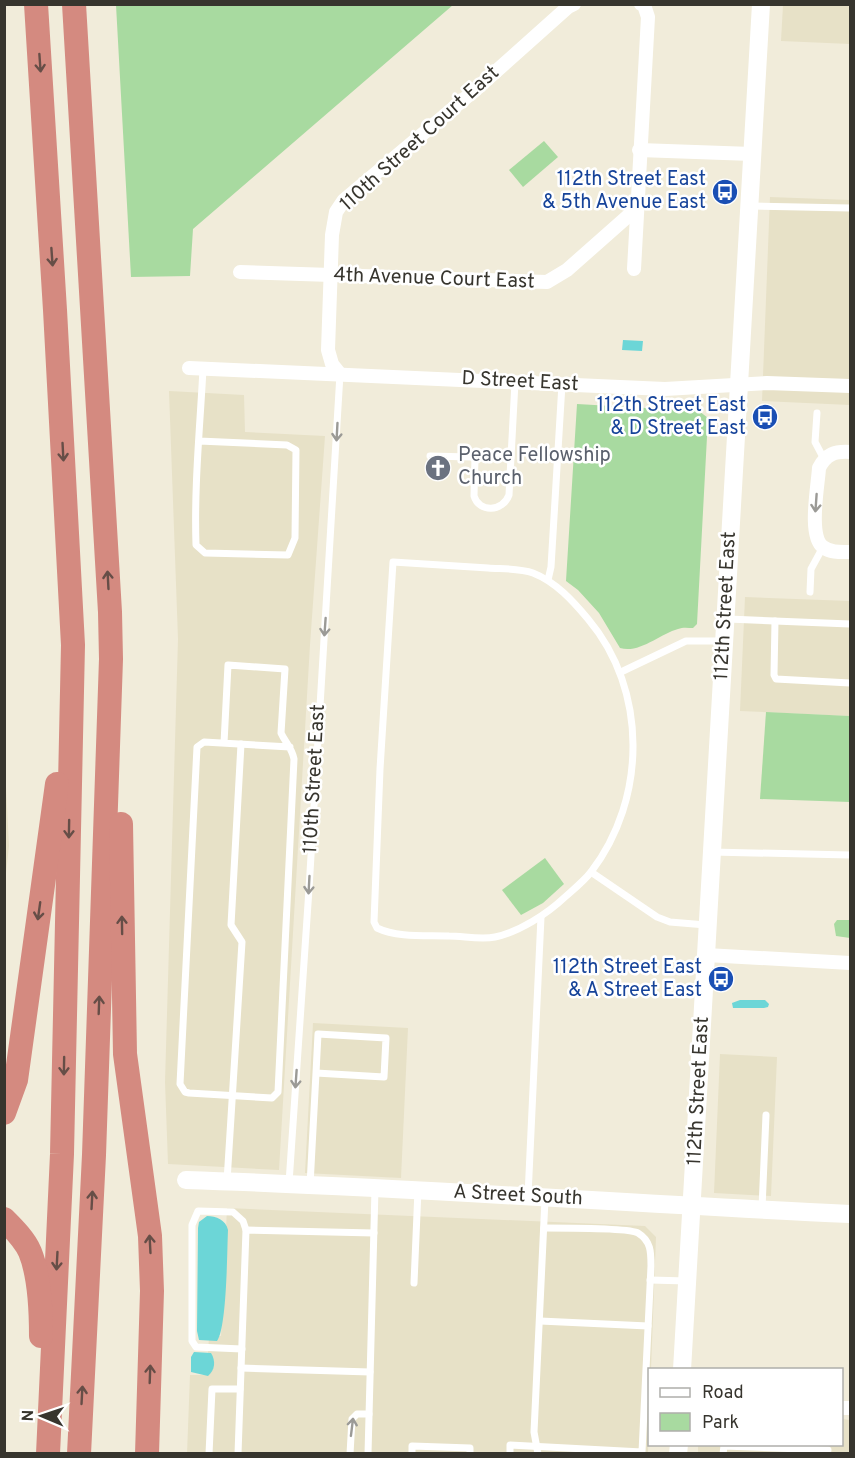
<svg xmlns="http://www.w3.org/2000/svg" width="855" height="1458" viewBox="0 0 855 1458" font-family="Overpass,sans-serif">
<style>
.built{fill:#e7e1c7}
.green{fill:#a8daa0}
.water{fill:#6cd6d7}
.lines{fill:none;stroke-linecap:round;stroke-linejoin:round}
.lane{stroke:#fff;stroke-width:7}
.street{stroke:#fff;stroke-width:14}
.secondary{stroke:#fff;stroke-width:18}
.highway{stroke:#d48a80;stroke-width:24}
.oneway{stroke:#664e47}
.oneway2{stroke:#9b9a96}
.labels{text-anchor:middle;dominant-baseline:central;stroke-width:5;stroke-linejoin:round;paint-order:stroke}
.street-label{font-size:20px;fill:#37352e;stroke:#fff}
.transit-label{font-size:20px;fill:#164399;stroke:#fff;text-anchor:end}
.worship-label{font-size:20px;fill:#5b616d;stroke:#fff;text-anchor:start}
</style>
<rect width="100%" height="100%" fill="#f1ecda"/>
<g class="built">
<polygon points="783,5 850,5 850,44 781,41"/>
<polygon points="770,197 850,200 850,405 762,401"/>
<polygon points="169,391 244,395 245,432 325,436 310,645 279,1170 168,1164 165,1082 178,639"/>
<polygon points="745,597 850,601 850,716 740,711"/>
<polygon points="4,747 9,846 5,882 4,882"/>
<polygon points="313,1023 408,1028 401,1178 305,1173"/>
<polygon points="720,1054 777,1057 771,1196 714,1193"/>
<polygon points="227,1208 645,1226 656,1237 651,1369 650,1370 648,1453 187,1454 190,1375 207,1375 209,1336 221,1336"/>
<polygon points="842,1419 850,1420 850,1453 698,1454 698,1445 842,1444"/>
</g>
<g class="green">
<polygon points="116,5 116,4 453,5 193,229 190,276 131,277"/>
<polygon points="544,141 558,157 523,187 509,170"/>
<path d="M577,404L699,411L708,418L697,624L693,628C688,628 683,627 678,629C660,634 639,654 620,648L599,613L578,590L566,581Z"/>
<polygon points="766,712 850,716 850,802 760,799"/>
<polygon points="545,858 564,884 543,903 521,915 502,890"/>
<polygon points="837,920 850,920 850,938 836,936 834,924"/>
</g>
<g class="water">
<polygon points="623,340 643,341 642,351 622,350"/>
<polygon points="740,1000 765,1000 769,1004 768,1007 764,1008 733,1008 732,1003"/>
<path d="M207,1216C216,1216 226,1220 228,1230C227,1251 227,1328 217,1341L199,1340L197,1331L198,1228L199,1222Z"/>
<path d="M194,1352L211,1353C216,1361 215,1370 208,1376L191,1372V1357Z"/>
</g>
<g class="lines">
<g class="lane">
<polyline points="751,206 850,208"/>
<polyline points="817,413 815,442 824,459"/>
<path d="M199,441L287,445L296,450L295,538L288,555L205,553L196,545C194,486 200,427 203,369"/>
<polyline points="430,456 511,458"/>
<path d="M475,457L474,496C479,513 503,512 509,495L515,382"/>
<path d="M393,562C425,564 456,566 488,568C502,569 520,568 533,573C556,582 573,601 588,619C648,690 647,799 591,872C584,881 574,889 565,897C547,914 519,932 495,937C481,940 463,936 449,936C427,935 398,938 377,928L374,922L380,769Z"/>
<polyline points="548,580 551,567 562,384"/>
<polyline points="810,592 811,569 823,547"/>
<polyline points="728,619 850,624"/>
<polyline points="775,621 774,675 776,679 850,683"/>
<polyline points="621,672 686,641 723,641"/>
<path d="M224,743L228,665L285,669L281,733C285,742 292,748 294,759L278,1092L272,1098L189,1093L185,1092L180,1084L197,747L204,742L290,747"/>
<polyline points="712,852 850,855"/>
<polyline points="591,872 657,917 670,922 706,925"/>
<polyline points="227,1181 242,942 231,925 241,744"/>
<polyline points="289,1183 309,889 340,374"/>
<polyline points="310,1185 316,1073 384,1077 386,1038 318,1034 316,1073"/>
<polyline points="528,1196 541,917"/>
<polyline points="762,1208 766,1115"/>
<polyline points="650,1280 687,1281"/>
<polyline points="414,1283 418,1190"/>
<polyline points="540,1321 648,1326"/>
<polyline points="242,1349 196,1347 192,1341 192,1225 198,1211 233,1212 243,1221 246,1230"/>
<polyline points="241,1368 370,1372"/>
<polyline points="209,1454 212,1389 240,1389"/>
<polyline points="238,1454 246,1230 374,1233"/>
<polyline points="350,1454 352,1419 357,1414 369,1414"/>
<polyline points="368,1454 375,1189"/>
<polyline points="412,1454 412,1446 470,1448 470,1454"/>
<path d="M510,1454V1445L642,1452L651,1266C651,1252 651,1241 638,1233C630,1228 559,1228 544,1228"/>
<polyline points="538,1454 534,1432 545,1199"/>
<polyline points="723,1454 724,1446 828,1450"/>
</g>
<g class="street">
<polyline points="639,150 752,154"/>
<polyline points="634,269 648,17 644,5 641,4"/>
<polyline points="240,272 547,282 567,270 636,209"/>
<polyline points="189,368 665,389 767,383 850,386"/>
<polyline points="340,374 332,364 328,350 332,235 336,212 344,200 475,90 568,7 574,4"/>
<path d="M850,452C835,451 826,454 819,468C818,486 808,536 823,547C831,553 841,552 850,552"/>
<polyline points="706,955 850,963"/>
<polyline points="842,1408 850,1408"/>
</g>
<g class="secondary">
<path d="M186,1180C408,1187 629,1204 850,1214"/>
<polyline points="682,1370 761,4"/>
<polyline points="678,1454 679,1444"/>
</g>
<g class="highway">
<polyline points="36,4 55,310 73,645 62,1154 48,1454"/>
<polyline points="74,4 110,612 111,659 94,1155 79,1454"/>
<polyline points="121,824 125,1054 150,1236 152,1291 147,1454"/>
<polyline points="4,1113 16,1080 57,784"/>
<path d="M4,1219C14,1229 25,1240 30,1252C39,1274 41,1312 41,1336"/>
</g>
</g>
<defs><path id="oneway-shaft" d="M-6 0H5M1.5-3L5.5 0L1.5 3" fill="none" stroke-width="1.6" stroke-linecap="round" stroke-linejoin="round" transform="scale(1.5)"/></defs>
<g class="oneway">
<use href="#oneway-shaft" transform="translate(40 63) rotate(86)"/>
<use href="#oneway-shaft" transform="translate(52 257) rotate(86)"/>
<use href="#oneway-shaft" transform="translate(63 452) rotate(87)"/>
<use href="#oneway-shaft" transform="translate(108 580) rotate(-93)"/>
<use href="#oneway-shaft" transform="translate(69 829) rotate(91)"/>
<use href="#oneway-shaft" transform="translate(39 911) rotate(98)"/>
<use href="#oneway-shaft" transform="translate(122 925) rotate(-91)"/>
<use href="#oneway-shaft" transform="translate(99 1005) rotate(-88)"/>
<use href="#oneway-shaft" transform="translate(64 1066) rotate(91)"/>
<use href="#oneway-shaft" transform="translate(92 1200) rotate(-87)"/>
<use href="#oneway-shaft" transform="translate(150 1244) rotate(-93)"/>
<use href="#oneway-shaft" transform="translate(57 1261) rotate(93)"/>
<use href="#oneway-shaft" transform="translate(150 1374) rotate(-88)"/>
<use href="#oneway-shaft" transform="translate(82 1395) rotate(-87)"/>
</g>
<g class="oneway2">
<use href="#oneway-shaft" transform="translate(337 432) rotate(93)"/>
<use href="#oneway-shaft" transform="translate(816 503) rotate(94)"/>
<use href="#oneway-shaft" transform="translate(325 627) rotate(94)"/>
<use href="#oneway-shaft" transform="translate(309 885) rotate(93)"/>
<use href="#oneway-shaft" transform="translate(296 1079) rotate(94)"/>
<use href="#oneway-shaft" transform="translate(352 1427) rotate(-83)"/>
</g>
<defs>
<g id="bus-disc" transform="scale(1.35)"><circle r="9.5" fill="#1a4fb4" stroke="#fff"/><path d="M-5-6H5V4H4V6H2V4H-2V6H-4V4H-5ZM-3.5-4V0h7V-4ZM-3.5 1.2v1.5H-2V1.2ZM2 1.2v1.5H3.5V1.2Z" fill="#fff"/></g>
<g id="church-disc" transform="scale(1.35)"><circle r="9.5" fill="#6b7280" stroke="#fff"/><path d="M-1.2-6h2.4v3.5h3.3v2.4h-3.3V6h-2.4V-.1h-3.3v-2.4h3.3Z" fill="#fff"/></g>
</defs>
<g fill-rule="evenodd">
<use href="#bus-disc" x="725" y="192"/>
<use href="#bus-disc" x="765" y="417"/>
<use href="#church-disc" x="438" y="468"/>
<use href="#bus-disc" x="721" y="979"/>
</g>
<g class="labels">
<g class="street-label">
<text transform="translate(420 139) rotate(-42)">110th Street Court East</text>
<text transform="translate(434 279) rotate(2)">4th Avenue Court East</text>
<text transform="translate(520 382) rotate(3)">D Street East</text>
<text transform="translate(726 606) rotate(-87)">112th Street East</text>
<text transform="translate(315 779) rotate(-87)">110th Street East</text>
<text transform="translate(699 1091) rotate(-87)">112th Street East</text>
<text transform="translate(518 1196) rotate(3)">A Street South</text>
</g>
<g class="transit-label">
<text x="706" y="180">112th Street East<tspan x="706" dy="23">&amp; 5th Avenue East</tspan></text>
<text x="746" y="406">112th Street East<tspan x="746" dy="23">&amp; D Street East</tspan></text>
<text x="702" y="968">112th Street East<tspan x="702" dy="23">&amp; A Street East</tspan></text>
</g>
<g class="worship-label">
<text x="458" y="456">Peace Fellowship<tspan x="458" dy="23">Church</tspan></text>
</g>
</g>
<rect width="855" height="1458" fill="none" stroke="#37352e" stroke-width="12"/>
<rect x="648" y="1368" width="195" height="78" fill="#ffffff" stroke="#afaeab" stroke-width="1.5"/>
<rect x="660" y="1388" width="30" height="9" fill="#ffffff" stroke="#afaeab" stroke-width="1.5"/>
<text x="702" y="1398" font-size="18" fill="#37352e">Road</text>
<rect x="660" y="1413" width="30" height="18" fill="#a8daa0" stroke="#afaeab" stroke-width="1.5"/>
<text x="702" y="1428" font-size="18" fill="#37352e">Park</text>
<g transform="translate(42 1416) rotate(272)" stroke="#ffffff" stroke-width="4.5" paint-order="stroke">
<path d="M0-4.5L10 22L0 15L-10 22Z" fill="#37352e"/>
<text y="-9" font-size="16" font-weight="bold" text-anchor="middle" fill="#37352e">N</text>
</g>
</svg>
